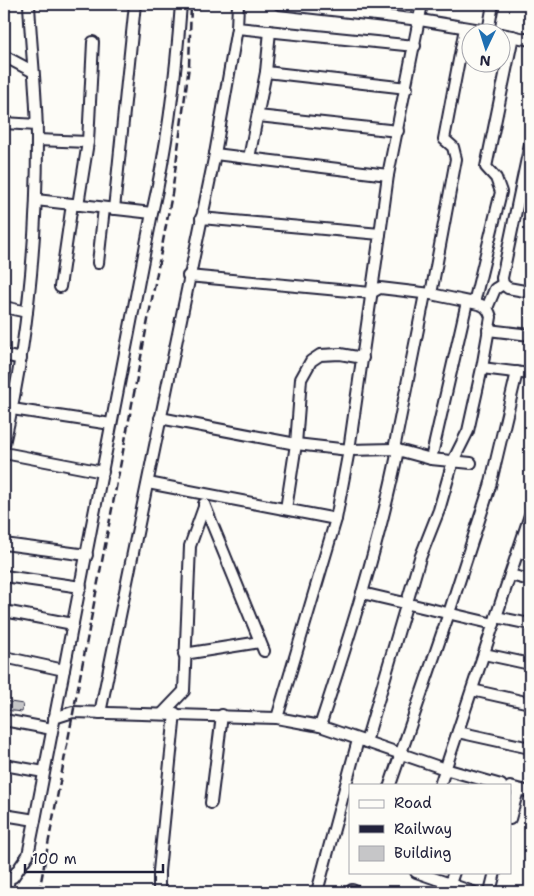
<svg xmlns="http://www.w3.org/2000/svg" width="534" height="896" viewBox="0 0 534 896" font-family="'Shantell Sans',sans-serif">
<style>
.building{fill:#c6c6c8;stroke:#22223b}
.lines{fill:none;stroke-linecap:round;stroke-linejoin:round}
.street-casing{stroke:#22223b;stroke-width:14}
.street{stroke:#fdfcf7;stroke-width:10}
.rail{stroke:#22223b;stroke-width:2.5;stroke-dasharray:8 4;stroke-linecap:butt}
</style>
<rect width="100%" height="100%" fill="#fdfcf7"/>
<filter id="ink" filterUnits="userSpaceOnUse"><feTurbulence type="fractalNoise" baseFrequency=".02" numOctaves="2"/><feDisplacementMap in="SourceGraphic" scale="10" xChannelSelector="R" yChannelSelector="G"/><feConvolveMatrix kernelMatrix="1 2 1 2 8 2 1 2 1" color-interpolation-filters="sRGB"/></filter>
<g filter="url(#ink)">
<polygon class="building" points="4,701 23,704 22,712 4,710"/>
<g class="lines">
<g class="street-casing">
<g id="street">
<polyline points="279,4 420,20 493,32"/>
<polyline points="237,28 415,46"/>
<polyline points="488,32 493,4"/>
<polyline points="502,34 530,40"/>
<polyline points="4,56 32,71"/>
<polyline points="266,72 407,88"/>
<polyline points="258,116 398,131"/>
<polyline points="4,123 37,125"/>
<polyline points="37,140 88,142"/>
<polyline points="530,144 502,278 503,284 508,288 530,292"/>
<polyline points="215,154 388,175"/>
<polyline points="249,158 266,72 270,31"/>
<polyline points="36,200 152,213"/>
<polyline points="78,205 88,142 93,42"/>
<polyline points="114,209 135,4"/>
<polyline points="201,218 380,234 349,450 336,519 277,718"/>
<polyline points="380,234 388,175 422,4"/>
<polyline points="98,263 104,208"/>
<path d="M188,276L371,293L380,288L431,294L474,303C484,305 488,307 491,317L482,368L468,431L453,461L439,510L420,558L366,742"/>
<polyline points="60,287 72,204"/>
<polyline points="431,294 456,159 453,147 444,139 465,28"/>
<polyline points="474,303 501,192 496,178 486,167 513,36"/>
<polyline points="4,307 27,312"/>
<polyline points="487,308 495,289 503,284"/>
<polyline points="488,330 530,335"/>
<polyline points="4,355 21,359"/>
<polyline points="482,368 530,374"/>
<polyline points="12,409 111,424"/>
<polyline points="160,418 296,444 349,450 394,449 431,459 471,463"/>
<path d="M4,444C27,345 37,243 37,140C37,95 31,49 29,4"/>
<polyline points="394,449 425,294"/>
<polyline points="4,453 103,472"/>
<polyline points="431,459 467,302"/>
<polyline points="148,483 336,519"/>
<polyline points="204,504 264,651"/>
<polyline points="286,509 296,444 301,379 311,361 320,355 340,354 363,358"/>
<polyline points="4,544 87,555"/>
<polyline points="518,552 530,555"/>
<polyline points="510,575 530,580"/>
<polyline points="4,576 81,587"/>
<polyline points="362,593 494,624"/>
<polyline points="4,611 73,624"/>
<polyline points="496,617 530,624"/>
<polyline points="184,654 260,642"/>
<polyline points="484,654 530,664"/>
<polyline points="4,657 64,670"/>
<polyline points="472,690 530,703"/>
<polyline points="100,713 215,154 237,28 238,4"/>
<polyline points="163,713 184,691 190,546 204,507"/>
<polyline points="54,718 73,712 277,718 320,726 445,769 501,785"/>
<polyline points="4,720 52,729"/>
<path d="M320,726C350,635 379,544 398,450"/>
<polyline points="458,732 530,748"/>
<polyline points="4,765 44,772"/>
<polyline points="390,785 449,613 490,486 517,372"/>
<polyline points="440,785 530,515"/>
<polyline points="510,787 530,792"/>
<polyline points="211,803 222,715"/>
<polyline points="4,815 35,820"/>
<polyline points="510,819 518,790"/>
<polyline points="416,872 473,892"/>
<path d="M4,878L13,877L28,855L35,820L152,213C168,144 176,75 181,4"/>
<polyline points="352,890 357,892"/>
<polyline points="7,892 9,877"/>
<polyline points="162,892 159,888 159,871 175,713"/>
<polyline points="317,892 358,740"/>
<polyline points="447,892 454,872"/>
<polyline points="490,892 495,872"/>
</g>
</g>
<use href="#street" class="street"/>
<polyline class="rail" points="39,892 172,194 189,66 191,4"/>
</g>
</g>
<rect width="534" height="896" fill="none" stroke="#fdfcf7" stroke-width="20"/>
<rect x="10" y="10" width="514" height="876" fill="none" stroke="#22223b" stroke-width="2" filter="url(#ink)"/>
<rect x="349" y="784" width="162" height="90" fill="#fdfcf7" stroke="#a5a5ac"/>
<rect x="359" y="800" width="25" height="8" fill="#fdfcf7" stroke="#a5a5ac"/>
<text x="394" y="808" font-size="15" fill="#22223b">Road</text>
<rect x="359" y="825" width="25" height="8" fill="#22223b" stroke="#a5a5ac"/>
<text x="394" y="834" font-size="15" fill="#22223b">Railway</text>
<rect x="359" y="846" width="25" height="15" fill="#c6c6c8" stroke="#a5a5ac"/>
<text x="394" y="858" font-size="15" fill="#22223b">Building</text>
<g transform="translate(486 48) rotate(184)"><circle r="24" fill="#fdfcf7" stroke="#a5a5ac"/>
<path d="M0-4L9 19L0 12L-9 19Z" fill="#1f6fb2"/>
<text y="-8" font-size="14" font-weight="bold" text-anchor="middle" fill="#22223b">N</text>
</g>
<path d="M25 864v8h138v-8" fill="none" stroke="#22223b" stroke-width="2.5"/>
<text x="32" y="864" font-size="15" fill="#22223b" stroke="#fdfcf7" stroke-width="4" paint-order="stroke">100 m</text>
</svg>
